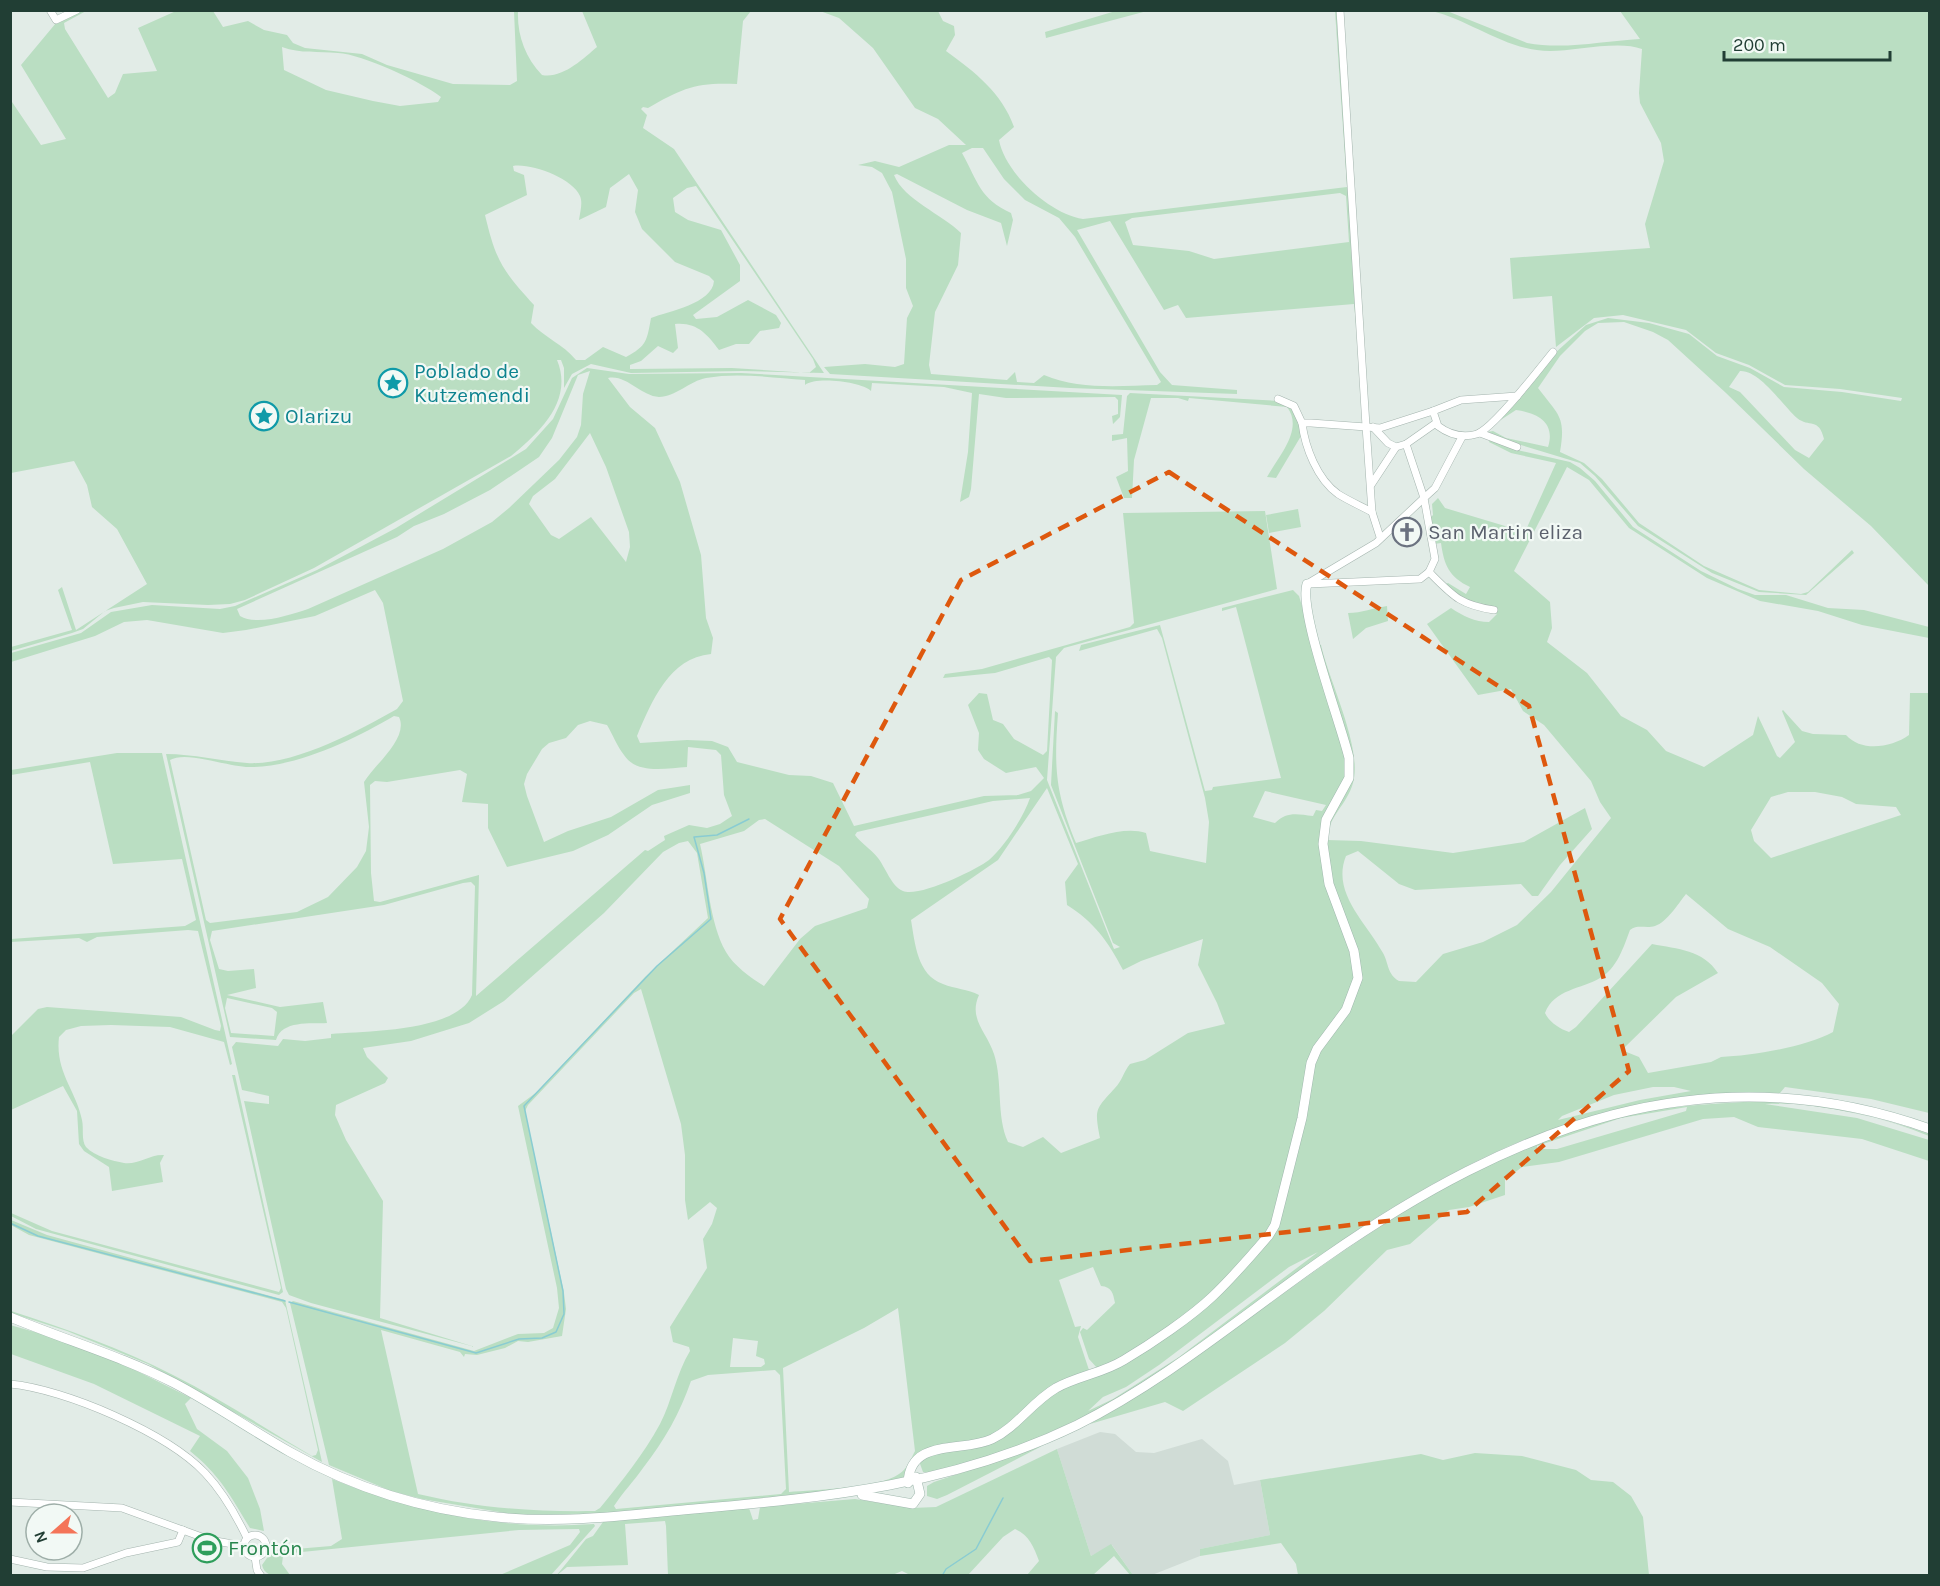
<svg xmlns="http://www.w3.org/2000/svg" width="1940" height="1586" viewBox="0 0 1940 1586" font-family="Karla,sans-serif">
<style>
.built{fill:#d0dcd6}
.green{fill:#badec2;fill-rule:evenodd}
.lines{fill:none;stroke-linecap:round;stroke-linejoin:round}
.stream{stroke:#89ccd2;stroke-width:1.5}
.street-casing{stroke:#a4b4ae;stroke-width:8}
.secondary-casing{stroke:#a0b8ae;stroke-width:10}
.street{stroke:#fff;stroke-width:7}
.secondary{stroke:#fff;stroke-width:9}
.marked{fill:none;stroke:#de580e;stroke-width:4.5;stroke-dasharray:12 8;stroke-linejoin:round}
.labels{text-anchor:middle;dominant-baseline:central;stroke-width:4.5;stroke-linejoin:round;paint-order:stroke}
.culture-label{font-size:21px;fill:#0d838f;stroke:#f2f9f5;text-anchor:start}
.worship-label{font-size:21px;fill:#5b616d;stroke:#f2f9f5;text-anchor:start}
.leisure-label{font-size:21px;fill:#27864d;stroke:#f2f9f5;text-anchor:start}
</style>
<rect width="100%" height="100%" fill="#e2ece7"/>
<polygon class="built" points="1100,1432 1115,1434 1136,1452 1154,1453 1202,1439 1228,1461 1234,1485 1260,1480 1270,1535 1200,1549 1200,1556 1152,1575 1133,1575 1112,1545 1091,1556 1057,1449"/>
<g class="green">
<polygon points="1119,10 1147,11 1046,38 1045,32"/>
<path d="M82,11H86L64,23L65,29L108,98L115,93L123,74L157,71L138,28L176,11H213L223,27L248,21L264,30L287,35L293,43L305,48L362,54L387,65L453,84L510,85L517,81L514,11H518C517,35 525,57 542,75C562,79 583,59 597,47L582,11H751L743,21L737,84C697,82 682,88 648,108L643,107L641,109L647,115L643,128L674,149L824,373L742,371L631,373L591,364L572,374L564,388V368L561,360H557C574,401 539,433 511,456L314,568L245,600L230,604L208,605L143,602L114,608L105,611L83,629L72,633L11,651V647L72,630L58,590L62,587L76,630L147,584L117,529L92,507L87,485L74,461L11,473L10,99L41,145L66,139L21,65L56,23ZM282,47C301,54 318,51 338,53C362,54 422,82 441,97L438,102L400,106L373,101L326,90L284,70ZM513,166C531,163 572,178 580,196C583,203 580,212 579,220L606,207L610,188L629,174L638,190L635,212L642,229L675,262L709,276L714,281C712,304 669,311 651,318C647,340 647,346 626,357L603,347L585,360H576C563,344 545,338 531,323L534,305C502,270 496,261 485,215L527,195L524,175L514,171ZM696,186L813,359L816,367L809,373L732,368L630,369V365L641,361L658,346L673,353L678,348L675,324C697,322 707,334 719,350L736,344H749L760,331L779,328L781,323L776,315L748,300L717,317L696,319L693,315L740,281V265L721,230L688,220L675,212L673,198L687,188Z"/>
<path d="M820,11H938L943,21L954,26L955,35L946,51C975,72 1002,93 1014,127L999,140C1005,173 1050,214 1083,219L1347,187L1335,11H1338L1362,383L1354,304L1186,318L1178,305L1164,310L1110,221L1077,230L1160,372L1172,385L1237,390V394L1070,388L830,374L824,367L865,364L895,367L904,364L907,318L913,306L906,288V259L892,192L882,173L872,167L858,165L875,161L899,167L949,145H966L938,119L915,108L873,48L839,18ZM972,148H983L1004,179L1025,200L1059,218L1075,237L1161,382L1157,385C1120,386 1078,390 1044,375L1034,383L1017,382L1015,372L1007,380L931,374L929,365L935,312L958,265L961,233C942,214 904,200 894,175L897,174L967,210L1001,223L1007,246L1013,220L1011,213C980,199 978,182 962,153ZM1340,193L1346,196L1349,242L1214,259L1189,251L1133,245L1125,222L1132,218Z"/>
<path d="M1432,11H1447L1527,43C1564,50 1603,41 1640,39L1620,11H1929V586L1871,526L1804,469L1726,393L1668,340L1653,332L1624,322L1598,323L1585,331L1560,356L1538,388C1559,416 1566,416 1560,452L1584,463L1602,479L1639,523L1704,566L1759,590L1801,594L1808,592L1852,550L1854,553L1806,595L1759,592L1712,573L1638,526L1595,476L1580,463L1491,436L1487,432L1493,431L1506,438L1548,447C1556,422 1537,413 1516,410L1499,421L1554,354L1586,325L1608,318L1649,323L1689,334L1717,356L1750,368L1784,387L1842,392L1901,401L1902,398L1840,389L1785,385L1749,365L1716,353L1686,330L1623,315L1594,318L1556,347L1552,296L1513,299L1510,258L1650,248L1645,224L1664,161L1661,143L1640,103L1639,93L1642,49C1619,40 1575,51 1550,51C1507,51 1472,21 1432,11ZM1740,371C1760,370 1783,406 1797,418C1809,428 1819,417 1824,439L1809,458L1795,450L1740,392L1729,387Z"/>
<path d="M587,368L629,374L741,373L1122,395L1120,417L1113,424L1112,416L1118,414V400L1115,397L1006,398L979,394L971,489L969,497L960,502L968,452L972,393L944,387L872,383L871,391C862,382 816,376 805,385V380C773,378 738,372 706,378C690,381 675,397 659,397C641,396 626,374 608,378L630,407L655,428L680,482L701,555L706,618L713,638L711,654C669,658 652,701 637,736L640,743L687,740L712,741L728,747L737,762L789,775L811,776L833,783L854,826L984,796L1018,795L1031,791L1044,778L1036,767L1006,773L984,759L978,750L979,733L968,705L979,693L987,694L993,720L1003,724L1014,739L1043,755L1047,751L1052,660L1049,657L995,673L943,678L945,674L982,669L1130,627L1134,623L1123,513L1265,511L1277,589L1064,648L1056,657L1047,780L1114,949L1120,947L1113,943L1051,785L1055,711L1058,713C1054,767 1055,792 1076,843C1096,837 1125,826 1146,833L1150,851L1206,863L1209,822L1205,798L1162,638L1157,629L1079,651L1081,645L1160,625L1205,791L1212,790L1213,787L1281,778L1236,607L1222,611V608L1293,590L1299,596L1342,740L1347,778L1321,840L1355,975L1346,1005L1315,1049L1275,1217C1247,1272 1155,1347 1098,1369L1089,1359L1080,1332L1083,1328L1087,1330L1115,1303C1113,1293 1112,1287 1101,1286L1093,1267L1059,1280L1075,1327L1081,1326L1078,1337L1089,1370L1058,1384L1006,1428L984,1440L929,1448L918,1453L904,1478L872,1487L620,1513L517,1515L422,1499L391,1491L329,1465L290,1303L293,1301L474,1351L518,1334L544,1333L553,1328L559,1308L557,1288L518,1106L537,1092L645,977L708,918L697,853L688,841L679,843L663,852L604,913L504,1001L469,1023L411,1041L363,1048L367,1057L388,1078L385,1083L336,1105L335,1115L346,1140L383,1201L380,1318L475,1347L311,1303L289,1295L286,1289L244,1101L269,1104V1096L242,1090L232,1047L236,1042L278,1046L283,1039L305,1041L331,1038V1034C365,1031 457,1032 472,995L475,886L471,882L463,883L384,905L212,931L210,940L219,969L228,971L254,969L256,988L227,995L280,1007L323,1002L327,1023C310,1024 282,1020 276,1040L230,1037L166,754C193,754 220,761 247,763C293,766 358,731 397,709L403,701L383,603L375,590L315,616L246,630L223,633L147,620L124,622L95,636L11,662V653L81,633L111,612L152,605L220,609L235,606L317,570L396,528L526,449L553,419L572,378ZM590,371L583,394L581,425L577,437L559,460L509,508L492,522L443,549L308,609C290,615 257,626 240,616L237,609L397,537L414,526L444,514L490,490L539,457L552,438L578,375ZM590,433L606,467L629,532L630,547L626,562L591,517L559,539L551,535L529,504L533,496L555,479ZM394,716L399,717C409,738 375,764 364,782L369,827L366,851L357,867L328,897L297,912L210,923L206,920L170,760C187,750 230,768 251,767C297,767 355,739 394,716ZM590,721L607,725C613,735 617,746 624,755C637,775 667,768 687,767L688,747L716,750L721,755L724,795L732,816L720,824L707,828L689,825L664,836L665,840L648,851L645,850L476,996L479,875L380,902L374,901L371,873L370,785L375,781L387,782L460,770L467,774L462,802L488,804V828L507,867L573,851L608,835L652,805L690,793V785L658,790L611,817L568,831L544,842L527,796L524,784L527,774L542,749L549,743L566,738L578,725ZM1047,788L1078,864L1065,882L1067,905C1094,922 1108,941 1123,970L1141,961L1203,939L1198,965L1217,1003L1225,1024L1188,1033L1145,1060L1130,1064C1124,1071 1122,1081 1115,1088C1096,1109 1094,1108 1100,1138L1061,1153L1043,1137L1023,1147L1008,1142C996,1116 1003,1082 994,1054C987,1032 968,1019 979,995C968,989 955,989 943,984C917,975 915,943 911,920L998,860ZM1265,791L1326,805L1322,811L1316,810L1313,816C1297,814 1287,811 1275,823L1253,817ZM1030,798C1023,818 1005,846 989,860C976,870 918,898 903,891C892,887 885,867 878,858C871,849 861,843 855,835L857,832L993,801ZM765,819L839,866L869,899L867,908L815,926L800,939L764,986C751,978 733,965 726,952C709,922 708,878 700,844L744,831L759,820ZM641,989L681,1124L685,1155V1200L688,1220L710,1202L717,1208L712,1224L703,1239L707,1268L670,1327L673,1342L689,1347L690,1351C676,1374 672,1401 660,1424C643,1455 622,1481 600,1508L595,1511C534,1512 477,1508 418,1494L381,1330L460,1352L464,1357L465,1354L477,1355L505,1348L518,1341L528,1342L562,1336L566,1309L564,1293L525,1111L528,1105L634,993ZM227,998L272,1008L277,1012L274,1036L231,1033L225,1008ZM898,1308L915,1451C911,1459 907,1469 899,1474C880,1488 814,1490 789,1492L783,1368L864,1328ZM733,1338L758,1341L756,1356L764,1359L765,1364L761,1367H730ZM775,1370L780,1375L786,1489L781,1494L616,1509L614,1506C623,1492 634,1481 643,1468C664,1441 680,1413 691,1381L708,1375Z"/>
<path d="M1130,393L1280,401L1290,404L1298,419L1301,436L1276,478L1267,477C1279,456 1304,429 1287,407L1189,398L1188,401L1178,398H1151L1134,460L1132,498H1124L1116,477L1128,471L1127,438L1112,441V435L1123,434L1127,396Z"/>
<path d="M1490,439L1517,450L1570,462L1580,468L1595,481L1633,527L1701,571L1738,589L1755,595H1786L1828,608L1864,610L1929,627V638L1862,625L1818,611L1760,601L1707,578L1629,528L1589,480L1567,467L1514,571L1550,602L1552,628L1547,642L1587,673L1621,716L1647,730L1666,751L1704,767L1753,735L1758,716L1777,756L1780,758L1795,742L1782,711L1783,710L1802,731L1813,734L1846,735C1861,752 1891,748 1909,735L1910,693H1929V1113L1871,1099L1785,1087L1780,1093C1625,1088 1503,1138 1374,1219C1295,1270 1223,1332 1143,1383C1103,1409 1059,1429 1015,1447C990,1457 950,1473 923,1472L919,1461L929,1454L980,1447L1002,1438L1033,1407L1058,1390L1075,1381L1127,1362L1209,1303L1237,1274L1275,1228L1303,1123L1314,1061L1349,1010L1361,977L1360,961L1332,888L1326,852L1327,824L1347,790L1352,765L1319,645H1321C1329,681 1363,749 1353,783C1347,805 1328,816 1327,840L1361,841L1453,853L1524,842L1585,808L1592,829L1560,865L1538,896H1532L1521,884L1415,890L1399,884L1358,851L1346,856C1331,893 1367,923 1383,953C1389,964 1387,974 1399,981L1416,982L1443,954L1483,942L1517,925L1551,892L1611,818L1600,802L1591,781L1544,725L1523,711L1511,689L1478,695L1427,624L1451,608C1463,616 1475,622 1489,622L1497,614L1480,603L1462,604L1443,585L1448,583L1466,594L1470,587C1449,577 1444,565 1441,543L1434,544L1430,518L1433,515L1432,504L1438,498L1445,508L1525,532L1556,463L1511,453L1489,442ZM1788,792H1815L1842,797L1856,804L1896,807L1901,815L1771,858L1754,841L1751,830L1771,797ZM1686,894L1728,929L1770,947L1822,983L1839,1004L1833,1032C1806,1047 1751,1056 1721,1057L1711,1062L1648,1073L1639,1057L1624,1051V1048L1676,997L1718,973C1703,950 1678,949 1652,944L1576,1027L1569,1032C1560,1029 1549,1022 1545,1013C1554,989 1582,989 1600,978C1617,969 1624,946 1630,930C1638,924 1646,929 1655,926C1667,922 1678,904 1686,894ZM1653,1087H1674L1691,1091L1640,1100L1558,1120L1562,1116L1614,1095ZM1318,1252L1179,1357L1113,1399L1088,1411L1103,1397L1126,1387L1159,1365L1289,1267Z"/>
<polygon points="1298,509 1301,527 1269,533 1266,515"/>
<path d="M1387,606L1388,621L1366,628L1353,639L1348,613C1362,613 1373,608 1387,606Z"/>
<path d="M117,753H162L232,1064L230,1065L224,1042L170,1027L111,1025L81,1026L66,1030L59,1037C55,1072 76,1090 82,1120C84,1129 81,1140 86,1147C94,1156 113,1161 124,1163C138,1165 150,1154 164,1155L160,1163L163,1182L112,1191L109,1167L84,1151L79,1144L77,1111L63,1086L11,1110V1036L38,1009L47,1007L181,1017L215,1030L220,1031L221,1026L198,931L188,930L97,937L87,942L79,938L11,942V939L185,926L196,920L182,859L113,864L90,762L11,775V770Z"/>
<polygon points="232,1075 235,1075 283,1292 279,1295 58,1235 36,1229 11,1216 11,1213 52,1231 279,1292 281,1288"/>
<path d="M1764,1101C1822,1105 1875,1115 1929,1134V1136C1885,1117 1813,1100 1765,1104L1857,1118L1929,1140V1161L1862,1139L1758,1127L1734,1117L1703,1119L1559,1162L1522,1167L1505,1180V1195L1469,1207L1449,1210L1410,1244L1387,1250L1324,1311L1285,1343L1183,1411L1165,1402L1090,1424C1246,1334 1377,1204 1547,1140C1564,1134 1581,1125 1598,1121C1652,1106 1709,1104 1764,1101ZM1687,1107L1686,1111L1557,1149H1537V1146L1621,1118Z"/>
<path d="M11,1220L47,1235L285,1300L322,1462L148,1364L67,1331L11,1313V1311C66,1329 121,1348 173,1375C221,1399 266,1429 312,1456L316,1455L318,1450L286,1308L282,1302L29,1235L11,1225Z"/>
<path d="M10,1325L56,1338L127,1366L191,1398L185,1404L197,1429L227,1451L248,1478L260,1509L264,1531L250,1528C231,1497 220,1475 190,1451L200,1436L94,1384L11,1354Z"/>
<polygon points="1042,1446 947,1495 937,1499 927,1496 927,1486 934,1482"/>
<path d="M1057,1449L1091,1556L1111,1544L1133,1575H1130L1114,1556L1093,1575H1027L1039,1561C1034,1547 1029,1535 1015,1529L1003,1537L968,1575H910L902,1571L890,1576L668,1575L666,1526L665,1521L625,1524L628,1565L567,1567L556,1576L586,1539L593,1536L603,1522L749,1508L753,1520L758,1519L760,1507L855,1499L912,1508L936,1507Z"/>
<polygon points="1475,1453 1522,1456 1576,1470 1591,1480 1613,1482 1631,1496 1643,1517 1649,1575 1298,1575 1296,1564 1281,1543 1200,1556 1200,1549 1270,1535 1260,1480 1421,1454 1443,1460"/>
<path d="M332,1479C416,1513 503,1531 594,1524L595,1526L551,1575H500L570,1545L580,1532L579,1529L519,1530L292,1553L283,1556L282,1564L290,1575C279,1576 265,1578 262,1565L272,1551L331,1546L342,1539Z"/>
</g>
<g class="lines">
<g class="stream">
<polyline points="10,1223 38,1236 285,1301"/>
<polyline points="289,1302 476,1353 519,1339 542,1338 556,1332 564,1314 563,1291 524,1106 657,966 711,919 704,873 694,837 717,835 749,819"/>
<polyline points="942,1576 946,1569 976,1549 1003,1498"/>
</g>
<g class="street-casing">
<g id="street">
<polyline points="50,10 56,20 77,10"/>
<polyline points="1340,10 1366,426 1372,512 1380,537"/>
<path d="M1278,399L1294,406L1302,423H1311L1380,428L1433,411L1438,426C1450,435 1463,438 1477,434C1494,428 1540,368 1553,352"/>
<polyline points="1433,411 1461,400 1517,396"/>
<path d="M1302,423C1305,447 1317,479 1338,494C1349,501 1361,506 1372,512"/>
<polyline points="1373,427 1388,443 1396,447"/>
<polyline points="1480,433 1517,447"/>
<polyline points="1371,485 1396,447 1406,444 1436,423"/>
<polyline points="1429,572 1435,559 1424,498 1435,488 1462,437"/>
<polyline points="1307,584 1376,543 1424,498 1406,444"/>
<path d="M1309,584L1420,579L1429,572C1453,596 1460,605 1494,610"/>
<path d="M10,1384C65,1389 167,1433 205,1473C223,1492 236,1515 247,1538"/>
<polyline points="10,1502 122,1508 210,1540 244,1546"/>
<circle cx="255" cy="1546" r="11"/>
<polyline points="255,1557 257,1570 261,1576"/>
<polyline points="10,1559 47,1567 83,1568 126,1553 178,1542 183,1530"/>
</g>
</g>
<g class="secondary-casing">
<g id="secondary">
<path d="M10,1317C65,1340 121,1356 174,1383C214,1404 251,1430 290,1452C354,1488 425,1510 497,1517C563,1524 628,1515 694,1509C829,1497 953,1485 1077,1425C1167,1380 1244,1314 1326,1257C1512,1128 1705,1049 1930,1129"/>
<path d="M908,1483C910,1437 963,1453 992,1439C1017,1427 1032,1402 1056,1388C1078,1376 1103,1373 1124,1360C1151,1344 1191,1317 1213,1296C1233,1277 1251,1256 1269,1235L1275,1225L1302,1118L1311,1063L1317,1049L1346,1010L1358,978L1354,951L1329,884L1323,844L1326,820L1349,778V758C1341,724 1298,610 1307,584"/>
<polyline points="862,1495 913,1504 920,1494 916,1477"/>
</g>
</g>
<use href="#street" class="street"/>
<use href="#secondary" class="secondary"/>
</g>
<path class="marked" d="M1169,472L1529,706L1629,1071L1467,1212L1030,1261L780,919L961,580Z"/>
<defs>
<g id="sight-ring" transform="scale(1.5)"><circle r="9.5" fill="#f2f9f5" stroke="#0f9aa8" stroke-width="1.5"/><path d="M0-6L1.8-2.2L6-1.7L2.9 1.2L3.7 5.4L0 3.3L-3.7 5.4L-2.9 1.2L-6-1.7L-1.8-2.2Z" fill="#0f9aa8"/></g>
<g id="church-ring" transform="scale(1.5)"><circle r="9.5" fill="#f2f9f5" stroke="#6b7280" stroke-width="1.5"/><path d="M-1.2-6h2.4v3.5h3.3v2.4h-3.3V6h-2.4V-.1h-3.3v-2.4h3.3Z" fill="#6b7280"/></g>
<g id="stadium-ring" transform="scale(1.5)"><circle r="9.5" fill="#f2f9f5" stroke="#2e9e5b" stroke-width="1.5"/><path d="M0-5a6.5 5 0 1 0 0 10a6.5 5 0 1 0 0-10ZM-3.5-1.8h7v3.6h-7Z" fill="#2e9e5b"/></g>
</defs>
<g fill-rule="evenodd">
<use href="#sight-ring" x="393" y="383"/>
<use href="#sight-ring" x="264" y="416"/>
<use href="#church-ring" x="1407" y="532"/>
<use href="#stadium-ring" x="207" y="1548"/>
</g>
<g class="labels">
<g class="culture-label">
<text x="414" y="371">Poblado de<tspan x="414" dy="24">Kutzemendi</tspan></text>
<text x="285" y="416">Olarizu</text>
</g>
<g class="worship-label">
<text x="1428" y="532">San Martin eliza</text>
</g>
<g class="leisure-label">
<text x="228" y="1548">Frontón</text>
</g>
</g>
<rect width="1940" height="1586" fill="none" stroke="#213e34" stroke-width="24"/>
<g transform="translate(54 1532) rotate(249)"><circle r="28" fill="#f2f9f5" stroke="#9eaea8" stroke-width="1.5"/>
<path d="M0-4.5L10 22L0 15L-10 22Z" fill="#f47458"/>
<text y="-9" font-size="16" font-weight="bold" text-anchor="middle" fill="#213e34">N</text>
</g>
<path d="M1724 51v9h166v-9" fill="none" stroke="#213e34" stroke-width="3"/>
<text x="1733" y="51" font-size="18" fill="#213e34" stroke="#f2f9f5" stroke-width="4.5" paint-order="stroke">200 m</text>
</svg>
